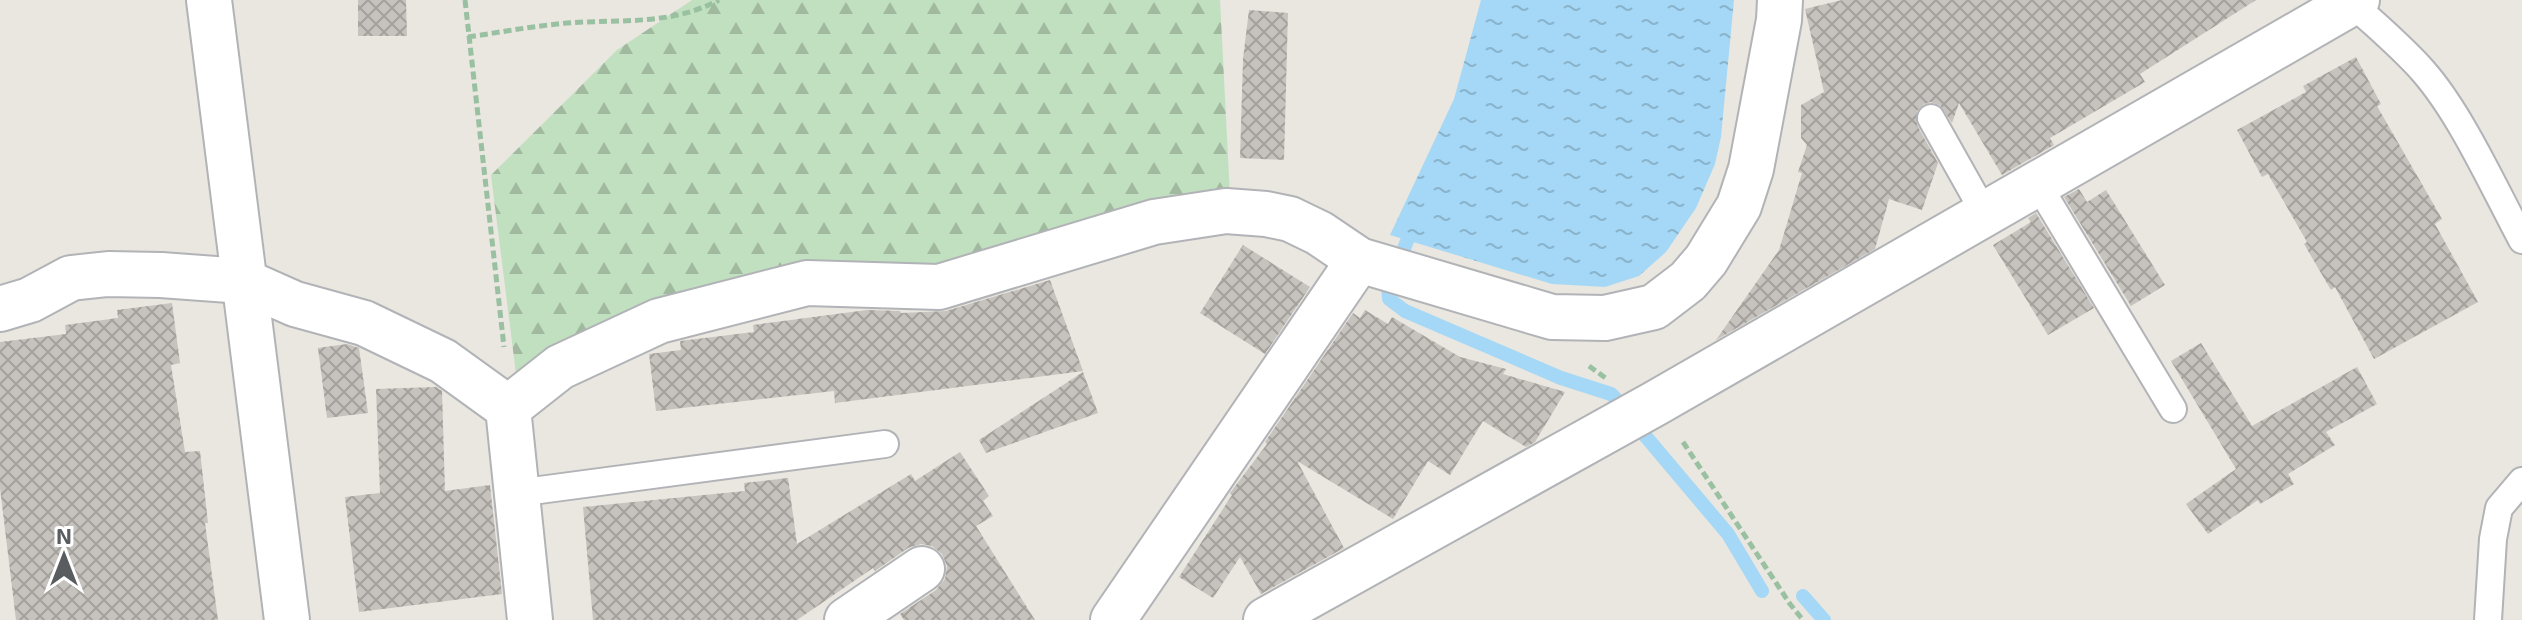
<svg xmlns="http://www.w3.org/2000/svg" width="2522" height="620" viewBox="0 0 2522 620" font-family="'Exo 2',sans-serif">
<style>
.forest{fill:url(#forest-firs)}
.water{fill:url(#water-ripples)}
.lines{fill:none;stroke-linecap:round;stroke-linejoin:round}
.stream{stroke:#a5d8f6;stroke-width:14}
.building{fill:url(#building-cross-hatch)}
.service-casing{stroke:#b1b3b7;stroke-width:30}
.minor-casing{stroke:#b1b3b7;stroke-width:48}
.tertiary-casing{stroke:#b1b3b7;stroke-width:48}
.path{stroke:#99c0a1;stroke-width:5;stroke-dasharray:8 4;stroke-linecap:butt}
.service{stroke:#fff;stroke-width:26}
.minor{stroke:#fff;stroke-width:44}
.tertiary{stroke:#fff;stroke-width:44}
</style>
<defs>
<pattern id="forest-firs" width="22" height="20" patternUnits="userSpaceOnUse" patternTransform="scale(2)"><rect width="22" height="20" fill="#c1e0bf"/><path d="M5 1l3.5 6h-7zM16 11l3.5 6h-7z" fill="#a0b99f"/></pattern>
<pattern id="water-ripples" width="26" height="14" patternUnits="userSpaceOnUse" patternTransform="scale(2)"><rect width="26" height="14" fill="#a5d8f6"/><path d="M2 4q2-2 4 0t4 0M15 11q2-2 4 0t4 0" fill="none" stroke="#89b2cb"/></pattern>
<pattern id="building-cross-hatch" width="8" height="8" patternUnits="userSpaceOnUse" patternTransform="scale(2)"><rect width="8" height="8" fill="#c6c2bd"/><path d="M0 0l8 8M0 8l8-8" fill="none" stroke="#a4a19d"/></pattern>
</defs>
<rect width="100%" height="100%" fill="#eae7e0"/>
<polygon class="forest" points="692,0 1220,0 1230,196 516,374 491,175 617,50"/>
<polygon class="water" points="1481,0 1734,0 1721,137 1715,164 1696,208 1666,252 1639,276 1605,287 1552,284 1390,235 1454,99"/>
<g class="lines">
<g class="stream">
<polyline points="1401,256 1407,241"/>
<polyline points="1388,287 1389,299 1405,311 1561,378 1611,394 1618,401"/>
<polyline points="1642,432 1728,534 1762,591"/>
<polyline points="1803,596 1824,620"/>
</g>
</g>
<g class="building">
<polygon points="358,0 406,0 407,36 358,36"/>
<polygon points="1842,0 2256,0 2140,74 2145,82 2050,138 2054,145 2002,175 1959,103 1952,123 1940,105 1930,102 1923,105 1917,111 1917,125 1938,163 1922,210 1889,199 1875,249 1716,340 1779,250 1802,173 1798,172 1807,145 1801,138 1801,105 1824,92 1805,9"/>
<polygon points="1249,10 1288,13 1284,160 1240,158 1243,59"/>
<polygon points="2356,57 2381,104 2377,106 2442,219 2435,224 2478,302 2374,359 2335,287 2331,290 2304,244 2307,242 2268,174 2262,177 2237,130 2306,92 2303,86"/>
<polygon points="2079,189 2087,202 2106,190 2165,285 2131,306 2064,197"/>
<polygon points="2036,213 2094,308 2048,335 1993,245 2031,222 2028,218"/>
<polygon points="1243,245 1310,287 1265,354 1200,313"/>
<polygon points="1050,280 1083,371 835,403 834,391 656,411 649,354 681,350 680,341 754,332 753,325 867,310 900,311 901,313 946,311"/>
<polygon points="172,303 180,363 171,365 185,452 200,451 208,523 205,523 218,620 16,620 0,488 0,342 66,334 65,325 118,318 117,310"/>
<polygon points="1365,310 1388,324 1392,317 1460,357 1506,369 1503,374 1565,392 1535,442 1526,447 1483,421 1450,475 1428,461 1393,519 1297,461 1344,548 1261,594 1240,557 1213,598 1179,577 1232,495 1230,493 1267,444 1265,442 1353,313 1360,318"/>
<polygon points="2201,343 2252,426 2357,367 2377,404 2326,432 2335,445 2288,474 2294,484 2260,504 2258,500 2208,534 2186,504 2236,469 2171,361"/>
<polygon points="347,344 359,348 368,413 327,418 318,348"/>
<polygon points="1083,372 1098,413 986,453 979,440"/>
<polygon points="436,387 442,391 445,491 490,485 502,594 359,612 345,497 380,493 376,389"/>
<polygon points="960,452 989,496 983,501 993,516 976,526 1035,620 904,620 900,614 936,590 945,579 947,566 942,554 932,546 921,544 908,548 875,571 873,568 797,620 593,620 583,507 745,491 744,483 788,478 797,544 911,474 915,481"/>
</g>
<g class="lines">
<g class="service-casing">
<g id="service">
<path d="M2352,3C2375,25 2401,46 2423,71C2461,114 2494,188 2522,240"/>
<polyline points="1931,118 1985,214"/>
<polyline points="2037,183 2173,409"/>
<polyline points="517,493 885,444"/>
<polyline points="2488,620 2493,539 2499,508 2522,481"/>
</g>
</g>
<g class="minor-casing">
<g id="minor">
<polyline points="0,309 30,300 71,278 108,274 161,275 243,281 295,304 364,323 443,361 508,408 530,620"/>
<polyline points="508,408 560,367 659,321 807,283 939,287 1154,222 1226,211 1266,214 1290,219 1319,233 1359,260 1552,317 1605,318 1654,307 1688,281 1706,260 1739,206 1751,169 1779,20 1780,0"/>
<polyline points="847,620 922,569"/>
<polyline points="1113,620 1359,260"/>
<polyline points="1266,620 1656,403 2357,0"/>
</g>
</g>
<g class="tertiary-casing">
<polyline id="tertiary" points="209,0 287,620"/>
</g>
<g class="path">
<polyline points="465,0 504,347"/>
<path d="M468,37C501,32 534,26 567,23C620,19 670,26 719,0"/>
<polyline points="1589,366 1607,379"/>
<polyline points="1683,442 1790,604 1803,620"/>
</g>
<use href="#service" class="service"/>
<use href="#minor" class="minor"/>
<use href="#tertiary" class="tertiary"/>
</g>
<g transform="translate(64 556)" stroke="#ffffff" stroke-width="6" paint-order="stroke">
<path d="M0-6L14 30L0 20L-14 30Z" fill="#595d60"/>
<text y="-12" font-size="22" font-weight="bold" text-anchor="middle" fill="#595d60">N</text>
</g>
</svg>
